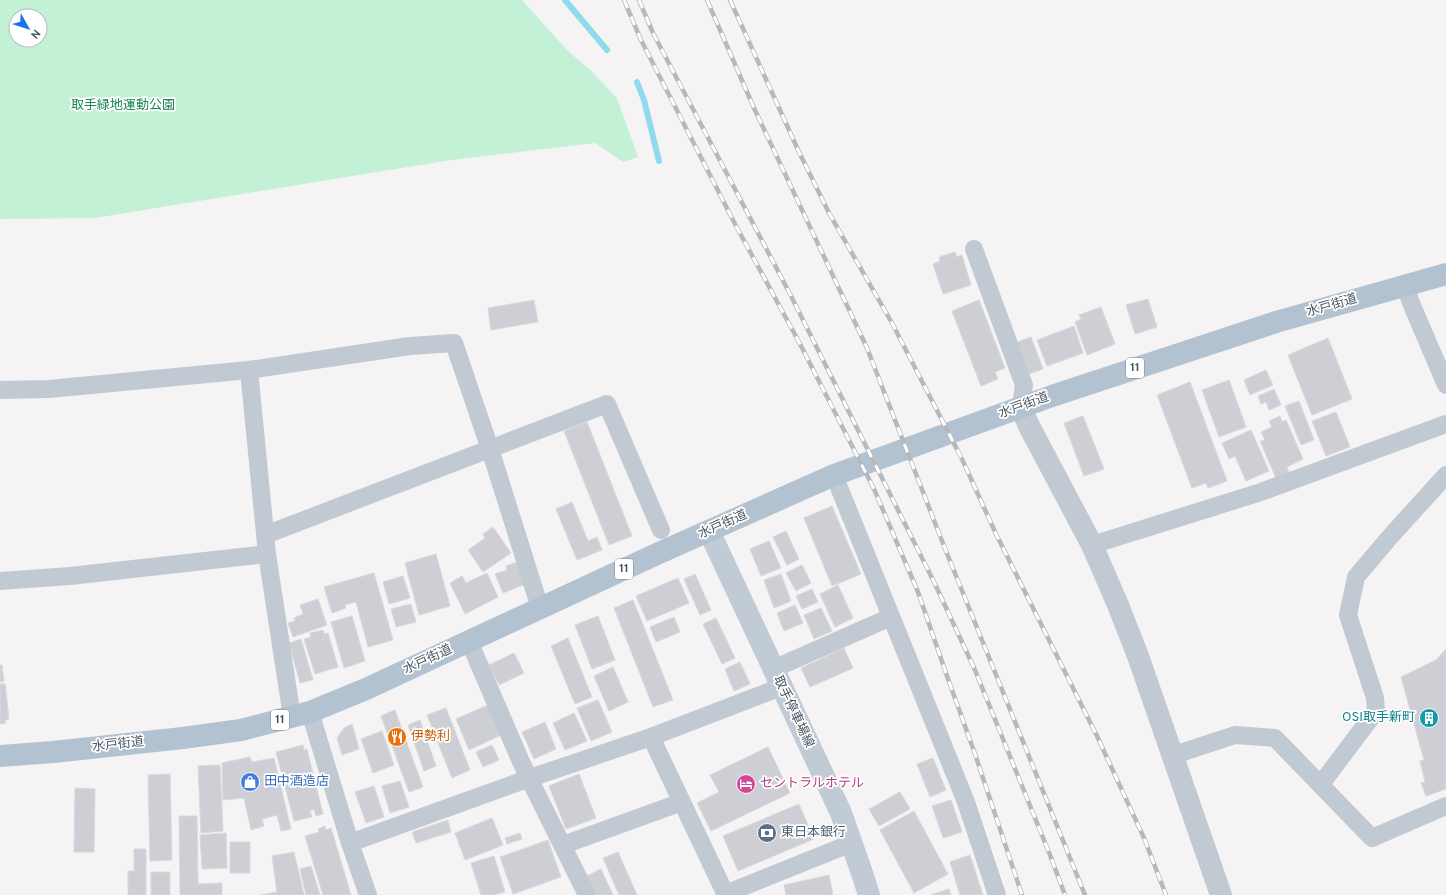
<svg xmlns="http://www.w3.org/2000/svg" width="1446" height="895" viewBox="0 0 1446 895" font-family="Overpass,'Noto Sans JP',sans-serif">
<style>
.green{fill:#c3f1d5;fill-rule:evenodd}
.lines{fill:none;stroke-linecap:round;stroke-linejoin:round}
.stream{stroke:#90daee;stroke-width:6}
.building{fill:#cdcfd5;stroke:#d7d9de}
.minor{stroke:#c1cad2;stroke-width:18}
.tertiary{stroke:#c1cad2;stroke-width:22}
.secondary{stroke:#c1cbd6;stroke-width:22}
.primary{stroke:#b3c2d1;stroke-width:22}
.rail-casing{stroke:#b5b8bd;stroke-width:4.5}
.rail{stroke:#fff;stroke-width:3;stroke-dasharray:9;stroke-linecap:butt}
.labels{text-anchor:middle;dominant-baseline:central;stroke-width:3.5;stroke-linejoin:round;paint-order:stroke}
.shield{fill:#fff;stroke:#808990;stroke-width:1}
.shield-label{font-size:12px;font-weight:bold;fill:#4a5661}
.park-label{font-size:13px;fill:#17864f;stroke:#fff}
.street-label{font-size:13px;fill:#4a5661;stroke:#fff}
.culture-label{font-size:13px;fill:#0d838f;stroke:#fff;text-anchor:end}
.food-label{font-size:13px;fill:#c56008;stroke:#fff;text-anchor:start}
.shop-label{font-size:13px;fill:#366cbe;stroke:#fff;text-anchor:start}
.hotel-label{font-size:13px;fill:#b23c85;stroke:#fff;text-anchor:start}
.service-label{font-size:13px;fill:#4e5e75;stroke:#fff;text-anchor:start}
</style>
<rect width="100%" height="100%" fill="#f5f3f3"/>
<path class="green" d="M0,0H522L568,51L590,70L617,98L638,157L623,162L595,143L451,160L95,218L0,219ZM16,16H40V40H16Z"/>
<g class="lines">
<g class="stream">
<polyline points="565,0 607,50"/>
<polyline points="637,82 644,100 659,161"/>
</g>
</g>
<g class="building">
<polygon points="955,252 957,257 962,255 971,285 943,294 933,264 940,261 939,257"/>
<polygon points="1148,299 1157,327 1135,334 1126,305"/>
<polygon points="534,300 538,322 491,330 488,308"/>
<polygon points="979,300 1005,368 995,372 998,379 981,386 952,311"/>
<polygon points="1101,307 1115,344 1087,355 1075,322 1081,319 1079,315"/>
<polygon points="1074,326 1083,353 1047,366 1037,340"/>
<polygon points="1031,337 1043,369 1029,374 1017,342"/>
<polygon points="1328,338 1352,399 1312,415 1288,355"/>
<polygon points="1266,370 1273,385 1250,395 1244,380"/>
<polygon points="1229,380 1246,427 1219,437 1202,390"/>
<polygon points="1190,382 1227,481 1208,488 1206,483 1192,488 1157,395"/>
<polygon points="1274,389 1281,405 1269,410 1266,402 1261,404 1258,396"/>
<polygon points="1299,401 1314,440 1301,445 1285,406"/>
<polygon points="1336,412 1350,447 1326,456 1312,421"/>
<polygon points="1083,416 1104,469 1084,476 1064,423"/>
<polygon points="1280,416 1282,422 1286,420 1303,459 1287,467 1289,473 1276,478 1260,441 1265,440 1261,432 1272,427 1269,421"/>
<polygon points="587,422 632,536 609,545 564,431"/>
<polygon points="1251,430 1269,471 1246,481 1235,456 1229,459 1222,443"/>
<polygon points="572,502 588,541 597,537 602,550 577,560 556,509"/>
<polygon points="832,506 861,574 832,586 804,518"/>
<polygon points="493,527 511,553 483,572 468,550 485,538 483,534"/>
<polygon points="786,531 799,559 787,565 773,537"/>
<polygon points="769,541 781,568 761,576 750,549"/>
<polygon points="436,554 450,606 419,615 405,563"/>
<polygon points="517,562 526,584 503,593 495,574 507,570 506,566"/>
<polygon points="802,565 811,583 796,591 786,573"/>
<polygon points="374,573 393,640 368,647 356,602 345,605 346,608 332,613 324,587"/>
<polygon points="487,573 498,597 465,614 450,583 462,576 466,583"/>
<polygon points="695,574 711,610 700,615 684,579"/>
<polygon points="781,574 791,601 774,608 764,580"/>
<polygon points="403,576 410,598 389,604 383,582"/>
<polygon points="678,578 689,603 647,621 636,596"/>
<polygon points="838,585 853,618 835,627 820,594"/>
<polygon points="812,589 818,602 802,609 796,596"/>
<polygon points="318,599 327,625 293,637 288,623 295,621 294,618 303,614 300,605"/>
<polygon points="633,600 673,700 653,707 614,608"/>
<polygon points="411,604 416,622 396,627 391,609"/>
<polygon points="795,605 803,623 784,631 777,613"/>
<polygon points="821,608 832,631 814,639 804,615"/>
<polygon points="352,616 365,661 344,668 331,622"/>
<polygon points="598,616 615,660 592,669 575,625"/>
<polygon points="674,617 680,632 656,642 650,627"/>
<polygon points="716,618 735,658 722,664 703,624"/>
<polygon points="323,630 324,634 328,633 338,667 315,674 304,639 311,637 310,633"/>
<polygon points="568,638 592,697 575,704 551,646"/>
<polygon points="301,639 313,680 300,683 289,643"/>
<polygon points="844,648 853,668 810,687 801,668"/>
<polygon points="1446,649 1446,789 1426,796 1421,783 1425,782 1420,761 1424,760 1401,677 1436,660"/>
<polygon points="514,653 524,673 499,685 489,665"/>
<polygon points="740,662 750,684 734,691 725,669"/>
<polygon points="0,665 2,665 4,681 0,682"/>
<polygon points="613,667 628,702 609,711 594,676"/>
<polygon points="0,684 5,684 9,719 5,720 6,723 0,724"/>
<polygon points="598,700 612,732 591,741 577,708"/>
<polygon points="488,705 501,735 469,750 456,719"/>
<polygon points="446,708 470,770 452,778 427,715"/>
<polygon points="395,710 423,787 409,792 381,716"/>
<polygon points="574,713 587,741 565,750 553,723"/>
<polygon points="420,720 436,766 424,771 408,725"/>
<polygon points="545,722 556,749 534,759 522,732"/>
<polygon points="352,724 359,749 342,755 337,738 344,728"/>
<polygon points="382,731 394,765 373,773 361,739"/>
<polygon points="303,745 304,750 307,749 323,814 316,816 314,809 310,811 312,817 294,821 276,752"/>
<polygon points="492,745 499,760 483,767 476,752"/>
<polygon points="768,747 790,793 711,831 697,803 719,792 710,775"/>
<polygon points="250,757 252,762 274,758 291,829 281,831 277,815 262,819 264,826 251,830 244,798 223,800 222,763"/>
<polygon points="933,758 946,790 930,797 917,764"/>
<polygon points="220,765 223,831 201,833 198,766"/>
<polygon points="170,774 172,860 150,861 148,775"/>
<polygon points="579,774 596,818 566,829 549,786"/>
<polygon points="400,781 409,807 390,813 382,786"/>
<polygon points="374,786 384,817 366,823 355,792"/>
<polygon points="75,788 95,789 94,852 74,852"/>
<polygon points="900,792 910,809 879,826 869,809"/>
<polygon points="951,800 962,832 943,838 932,806"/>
<polygon points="799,804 814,839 738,871 723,836"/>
<polygon points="914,811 948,874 914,893 880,830"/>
<polygon points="179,816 197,816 198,884 222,883 222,895 180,895"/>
<polygon points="492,818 503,845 465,860 455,833"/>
<polygon points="448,820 451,832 416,843 412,832"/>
<polygon points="325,826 326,830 331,828 351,895 323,895 305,836 319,832 318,829"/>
<polygon points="226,833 227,868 202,869 200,835"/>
<polygon points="520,833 522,839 507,844 505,838"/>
<polygon points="548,840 561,877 513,894 500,857"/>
<rect x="230" y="842" width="20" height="31"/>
<polygon points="134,849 146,849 146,895 128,895 128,871 134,871"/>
<polygon points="294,852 304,895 260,895 277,892 272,856"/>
<polygon points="618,852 637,895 619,895 603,858"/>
<polygon points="970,855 983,895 960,895 950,862"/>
<polygon points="494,856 505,892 493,895 481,895 471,863"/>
<polygon points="311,866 320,895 306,895 300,869"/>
<polygon points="601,869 613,895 596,895 587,876"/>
<rect x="151" y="872" width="19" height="23"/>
<polygon points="829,875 833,895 786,895 784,885"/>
<polygon points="949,889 951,895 930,895"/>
</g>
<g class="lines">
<g class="minor">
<polyline points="974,249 1024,385 1021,408"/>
<polyline points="1405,285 1411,303 1446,385"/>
<polyline points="249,370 267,554 292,717"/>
<polyline points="0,390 49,389 249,370 410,346 454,343 490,449 540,608"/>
<polyline points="834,475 966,802 997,895"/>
<polyline points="265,535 607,404 661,530"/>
<polyline points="1092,545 1261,492 1446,424"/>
<polyline points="0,581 70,576 267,554"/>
<polyline points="469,641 522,764 587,895"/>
<polyline points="773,669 891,617"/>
<polyline points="310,712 350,843 368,895"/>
<polyline points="651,737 726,895"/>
<polyline points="1171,756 1235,735 1275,738 1372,838 1446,806"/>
<polyline points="1321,784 1376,711 1375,698 1348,615 1356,577 1389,538 1446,475"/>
<polyline points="350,843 530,778 651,737 781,687"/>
<polyline points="563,845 682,802"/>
<polyline points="725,894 852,843"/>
</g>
<polyline class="tertiary" points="1021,408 1029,426 1092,545 1118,605 1138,656 1221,895"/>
<polyline class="secondary" points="709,531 841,813 863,876 869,895"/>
<polyline class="primary" points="0,756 53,752 183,738 241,730 310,712 366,689 659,553 834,475 1052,396 1276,322 1446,274"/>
<g class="rail-casing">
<g id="rail">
<polyline points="624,0 641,40 735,224 799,342 874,489 918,592 947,676 975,754 1022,895"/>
<polyline points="639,0 653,33 789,292 935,584 975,670 1050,855 1065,895"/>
<polyline points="707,0 754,108 867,348 944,546 1085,895"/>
<polyline points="730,0 799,152 829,213 892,323 962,459 996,534 1097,736 1144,838 1166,895"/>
</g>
</g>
<use href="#rail" class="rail"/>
</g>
<defs>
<g id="building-disc" transform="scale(1)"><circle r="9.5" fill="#0f9aa8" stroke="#fff"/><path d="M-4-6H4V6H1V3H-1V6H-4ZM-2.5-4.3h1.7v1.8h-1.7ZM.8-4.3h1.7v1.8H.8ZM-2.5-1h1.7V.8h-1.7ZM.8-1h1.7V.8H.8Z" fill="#fff"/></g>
<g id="restaurant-disc" transform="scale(1)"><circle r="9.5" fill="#e8710a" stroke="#fff"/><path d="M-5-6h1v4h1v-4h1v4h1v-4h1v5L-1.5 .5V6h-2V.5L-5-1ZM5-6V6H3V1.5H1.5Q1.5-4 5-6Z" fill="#fff"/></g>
<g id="shop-disc" transform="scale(1)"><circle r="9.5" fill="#3f7fe0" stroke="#fff"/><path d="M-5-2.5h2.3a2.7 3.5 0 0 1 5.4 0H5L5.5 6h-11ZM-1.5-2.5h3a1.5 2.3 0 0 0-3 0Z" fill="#fff"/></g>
<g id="hotel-disc" transform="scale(1)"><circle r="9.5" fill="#d1479c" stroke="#fff"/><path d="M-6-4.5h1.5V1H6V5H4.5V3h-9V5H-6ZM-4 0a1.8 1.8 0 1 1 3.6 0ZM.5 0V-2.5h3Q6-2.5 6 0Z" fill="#fff"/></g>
<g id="bank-disc" transform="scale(1)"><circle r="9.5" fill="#5c6f8a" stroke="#fff"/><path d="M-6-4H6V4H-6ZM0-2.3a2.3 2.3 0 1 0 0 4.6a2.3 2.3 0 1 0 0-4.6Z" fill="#fff"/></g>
</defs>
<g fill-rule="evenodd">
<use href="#building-disc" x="1429" y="718"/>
<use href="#restaurant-disc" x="397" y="737"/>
<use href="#shop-disc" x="250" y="782"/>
<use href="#hotel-disc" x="746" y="784"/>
<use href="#bank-disc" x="767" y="833"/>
</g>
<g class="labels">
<g class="shield">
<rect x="1126" y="358" width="18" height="20" rx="3"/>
<rect x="615" y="559" width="18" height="20" rx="3"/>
<rect x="271" y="710" width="18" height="20" rx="3"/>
</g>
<g class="shield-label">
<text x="1135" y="368">11</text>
<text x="624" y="569">11</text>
<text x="280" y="720">11</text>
</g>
<g class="park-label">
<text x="123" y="106">取手緑地運動公園</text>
</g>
<g class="street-label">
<text transform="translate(1332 306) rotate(-16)">水戸街道</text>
<text transform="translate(1024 406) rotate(-20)">水戸街道</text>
<text transform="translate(723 525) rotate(-24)">水戸街道</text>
<text transform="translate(428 660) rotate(-25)">水戸街道</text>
<text transform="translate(793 712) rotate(65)">取手停車場線</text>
<text transform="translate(118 745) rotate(-6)">水戸街道</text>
</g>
<g class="culture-label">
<text x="1415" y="718">OSI取手新町</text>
</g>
<g class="food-label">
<text x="411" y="737">伊勢利</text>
</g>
<g class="shop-label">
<text x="264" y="782">田中酒造店</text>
</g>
<g class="hotel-label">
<text x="760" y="784">セントラルホテル</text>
</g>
<g class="service-label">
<text x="781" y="833">東日本銀行</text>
</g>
</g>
<g transform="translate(28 28) rotate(129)"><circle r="19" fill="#ffffff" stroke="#b7bbc0"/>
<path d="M0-3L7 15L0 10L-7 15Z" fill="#1a73e8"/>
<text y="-6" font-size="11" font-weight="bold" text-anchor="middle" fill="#4a5661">N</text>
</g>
</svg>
